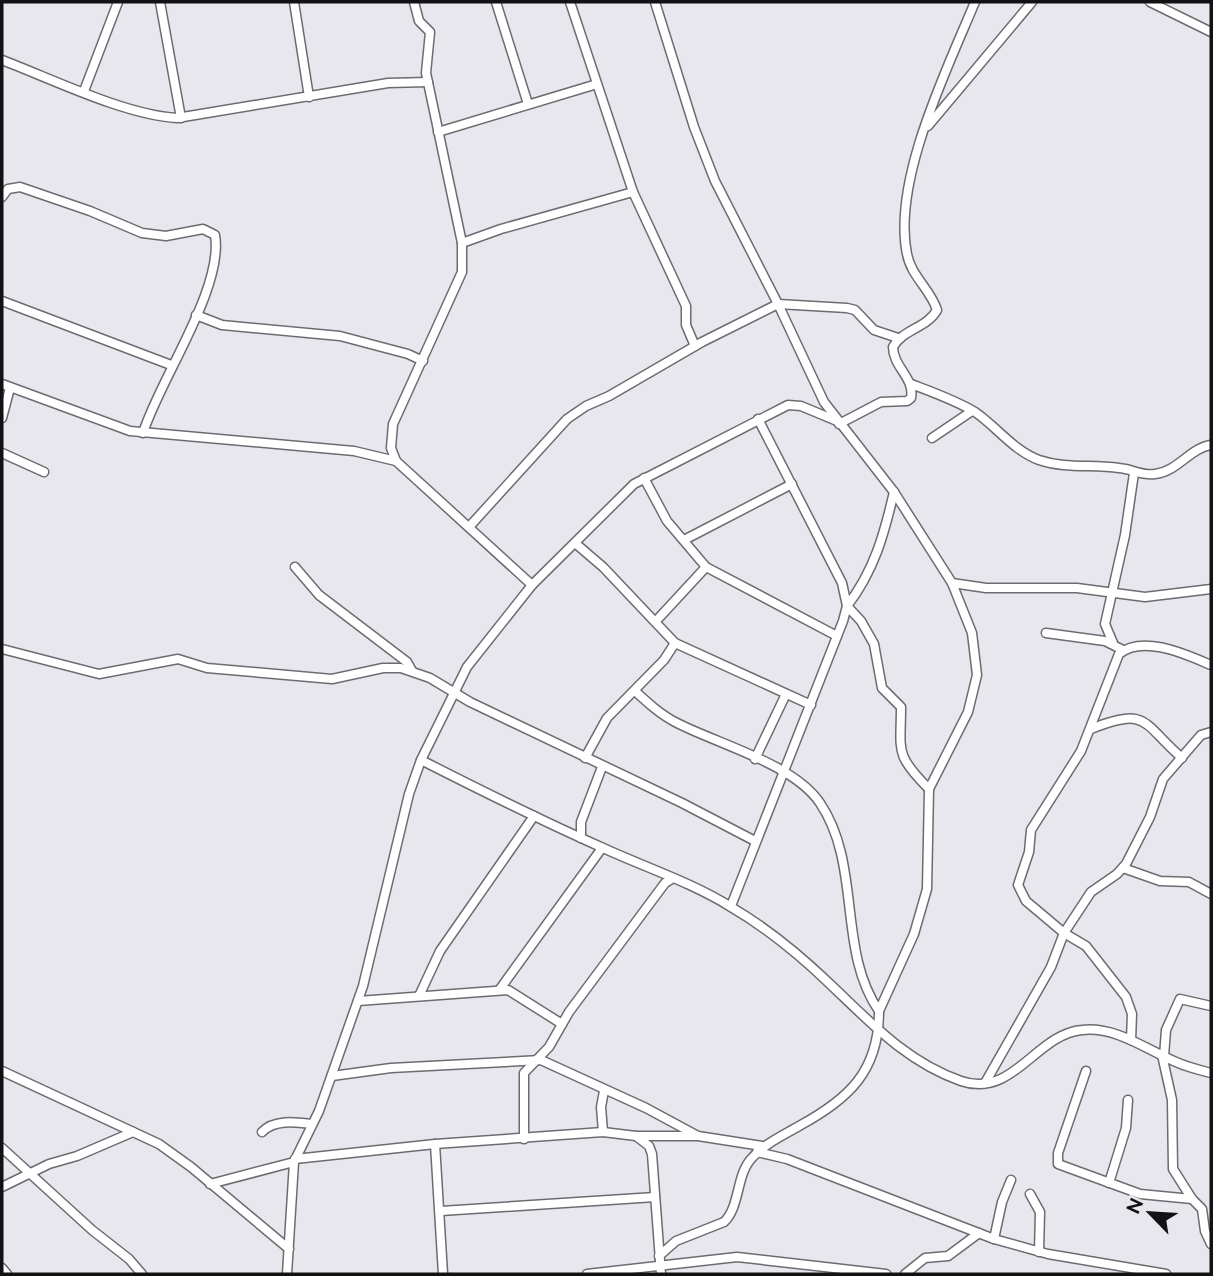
<svg xmlns="http://www.w3.org/2000/svg" width="1213" height="1276" viewBox="0 0 1213 1276" font-family="Raleway,sans-serif">
<style>
.lines{fill:none;stroke-linecap:round;stroke-linejoin:round}
.minor-casing{stroke:#6d6b71;stroke-width:11}
.minor{stroke:#fff;stroke-width:8}
</style>
<rect width="100%" height="100%" fill="#e9e7ee"/>
<g class="lines">
<g class="minor-casing">
<g id="minor">
<polyline points="160,2 181,118"/>
<polyline points="294,2 309,97"/>
<polyline points="414,2 419,21 430,32 426,73 462,243 462,272 393,424 391,448 396,461 532,585"/>
<polyline points="496,2 528,104"/>
<polyline points="570,2 633,192 686,306 686,325 695,346"/>
<polyline points="655,2 694,127 715,181 778,304 824,402 894,492 952,583 986,588 1077,588 1145,597 1211,589"/>
<polyline points="1150,2 1211,32"/>
<path d="M2,60C52,79 125,115 177,118L388,83L428,82"/>
<polyline points="84,91 118,2"/>
<polyline points="928,126 1032,2"/>
<polyline points="438,132 597,84"/>
<path d="M2,197L8,189L20,187L90,211L142,233L166,236L203,229L215,235C224,288 160,379 143,433"/>
<polyline points="462,243 501,229 633,192"/>
<polyline points="2,301 171,365"/>
<polyline points="196,315 222,325 340,336 408,354 423,361"/>
<polyline points="2,384 130,431 354,451 396,461"/>
<path d="M911,384C932,392 955,400 975,412C997,427 1014,451 1039,460C1066,469 1092,464 1119,468C1132,469 1142,476 1155,474C1177,472 1190,448 1211,445"/>
<polyline points="2,418 10,388"/>
<path d="M839,424L881,402L907,401L911,398C915,378 893,367 893,347C903,329 927,328 937,310C931,290 911,276 907,254C892,181 947,69 975,2"/>
<polyline points="932,438 972,411"/>
<polyline points="2,453 44,472"/>
<polyline points="644,478 667,521 706,567 656,621"/>
<path d="M894,492C884,535 874,571 847,606L861,621L874,644L882,688L901,707C901,751 894,754 929,789"/>
<polyline points="469,527 567,419 586,406 609,396 702,342 778,304 847,308 855,310 874,330 898,338"/>
<polyline points="684,540 792,484"/>
<polyline points="575,543 603,567 675,643 664,660 607,718 585,758"/>
<polyline points="295,567 319,595 407,662 412,671"/>
<polyline points="706,567 837,636"/>
<polyline points="1046,633 1105,641 1123,650"/>
<polyline points="675,643 811,705"/>
<polyline points="1113,643 1105,624 1125,535 1134,473"/>
<polyline points="2,649 99,674 178,659 207,668 332,679 383,668 401,668 430,678 470,702 682,803 755,841"/>
<path d="M635,691C648,703 661,715 677,723C718,744 794,764 820,803C862,865 837,951 879,1011C879,1071 849,1099 799,1126C782,1136 764,1144 751,1159C736,1176 740,1207 724,1222L676,1241L659,1256"/>
<path d="M1091,729C1148,706 1142,723 1182,758"/>
<polyline points="755,759 786,694"/>
<path d="M421,760C480,790 540,820 601,847C644,867 691,882 731,907C767,928 801,956 831,985C872,1024 907,1062 961,1081C1013,1099 1036,1034 1082,1030C1116,1026 1147,1050 1176,1062C1187,1067 1199,1070 1211,1073"/>
<polyline points="581,838 581,822 602,767"/>
<polyline points="1123,868 1160,881 1189,882 1211,894"/>
<polyline points="731,906 843,621 847,606 842,583 758,419"/>
<polyline points="500,989 602,848"/>
<polyline points="419,996 440,951 534,816"/>
<polyline points="358,1001 508,990 562,1024"/>
<polyline points="879,1011 914,934 927,889 929,789 968,712 977,675 972,633 952,583"/>
<path d="M1131,1040L1132,1014L1126,997L1086,946L1064,933L1026,901L1018,885L1029,852L1031,830L1081,751L1119,654C1143,634 1187,655 1211,665"/>
<polyline points="1162,1055 1172,1100 1173,1169 1192,1199 1202,1209 1205,1231 1211,1244"/>
<polyline points="1164,1056 1166,1030 1180,999 1211,1006"/>
<polyline points="2,1071 159,1144 191,1167 289,1249"/>
<polyline points="1086,1071 1058,1153 1058,1164 1140,1194 1192,1199"/>
<polyline points="332,1076 391,1068 541,1060 646,1108 698,1136 762,1146"/>
<polyline points="985,1083 1051,967 1064,933 1091,892 1117,874 1126,864 1150,817 1163,779 1201,735 1211,732"/>
<path d="M262,1132C274,1119 296,1122 312,1124"/>
<polyline points="603,1132 601,1107 604,1091"/>
<polyline points="636,1136 649,1146 652,1154 661,1274"/>
<polyline points="524,1139 524,1073 549,1047 569,1012 665,883 673,878"/>
<polyline points="435,1144 443,1274"/>
<polyline points="2,1148 92,1230 129,1259 142,1274"/>
<polyline points="757,1152 787,1159 994,1239 1048,1254 1166,1274"/>
<polyline points="295,1159 435,1144 603,1132 636,1136 696,1136"/>
<polyline points="1109,1183 1126,1128 1128,1100"/>
<polyline points="210,1184 294,1162"/>
<polyline points="2,1187 49,1164 77,1156 133,1132"/>
<polyline points="1030,1194 1040,1212 1039,1252"/>
<polyline points="441,1211 655,1197"/>
<polyline points="994,1239 1002,1202 1011,1180"/>
<polyline points="2,1268 7,1274"/>
<polyline points="287,1274 294,1162 319,1111 363,986 409,794 421,760 467,667 532,585 634,484 788,405 801,406 837,421"/>
<polyline points="587,1274 737,1257 886,1274"/>
<polyline points="905,1274 925,1258 948,1256 979,1233"/>
</g>
</g>
<use href="#minor" class="minor"/>
</g>
<rect width="1213" height="1276" fill="none" stroke="#121113" stroke-width="7"/>
<g transform="translate(1150 1213) rotate(295)" stroke="#e9e7ee" stroke-width="5" paint-order="stroke">
<path d="M0-5L12 26L0 18L-12 26Z" fill="#121113"/>
<text y="-10" font-size="19" font-weight="bold" text-anchor="middle" fill="#121113">N</text>
</g>
</svg>
